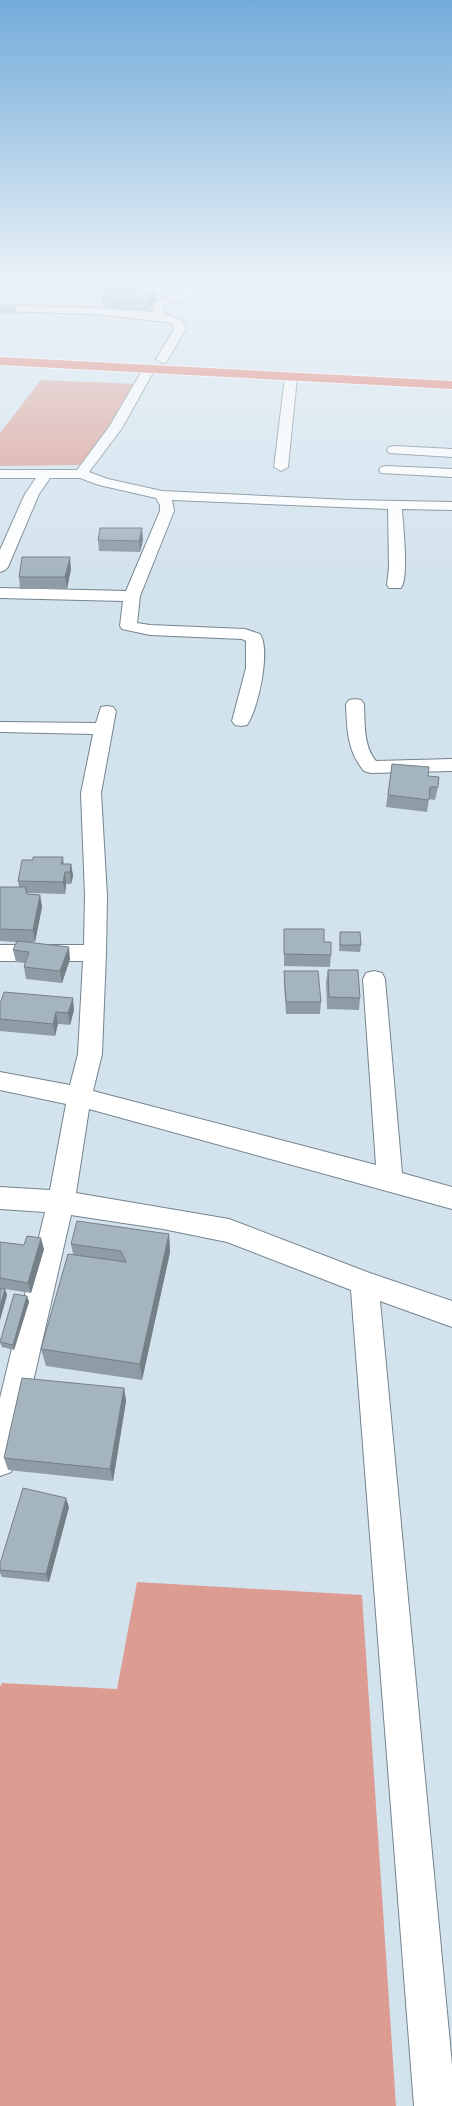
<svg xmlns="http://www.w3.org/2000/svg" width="452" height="2106" viewBox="0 0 452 2106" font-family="Jost,sans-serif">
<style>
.green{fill:#dc9c92}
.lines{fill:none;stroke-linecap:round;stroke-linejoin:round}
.street-casing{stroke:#75848e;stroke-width:2}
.highway-casing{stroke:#fff;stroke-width:2}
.street{fill:#fff;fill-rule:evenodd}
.highway{fill:#e36454;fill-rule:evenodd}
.wall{fill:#8e9ca5}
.shaded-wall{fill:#747f86}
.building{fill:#a5b5c0;stroke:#747f86}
</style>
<rect width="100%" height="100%" fill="#d3e3ee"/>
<g class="green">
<polygon points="41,380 136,384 87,463 79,465 0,466 0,433"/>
<polygon points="137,1582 362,1595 396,2106 0,2106 0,1687 2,1683 117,1689"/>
</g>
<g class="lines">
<g class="street-casing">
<g id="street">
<polygon points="0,280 4,280 7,286 0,291"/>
<polygon points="188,280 309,280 346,287 452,286 452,292 346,293 302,285 198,282 192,297 170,302 163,306 163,314 183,321 186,329 166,362 162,363 156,359 174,329 174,325 166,322 94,314 0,311 0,305 94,308 152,312 154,303 162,298 183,293"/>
<path d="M149,365L155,369L122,428L89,472L108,479L162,491L348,500L452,502V510L402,509C403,526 409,576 401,588H389L387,585L389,567L388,509L172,500L174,511L140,596L137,623L150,625L245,629L260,634C271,650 258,710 247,725L241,726L235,725L232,721L246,668V641L242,639L150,635L122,629L120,626L123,601L0,598V588L126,591L160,511V505L156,498L99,485L80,478H50L39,494L8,567L5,570L0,572V550L25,494L36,478H0V470H77L109,427L143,369Z"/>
<polygon points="291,373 297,377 288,467 281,471 274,467 285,377"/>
<polygon points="394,446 452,449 452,457 389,453 387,450 389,447"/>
<polygon points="386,466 452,469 452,477 381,473 379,470 381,467"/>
<path d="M355,699L361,700L364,704C365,722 363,746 376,761L452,759V771L371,773L364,771C347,751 347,729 346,704L349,700Z"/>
<polygon points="107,706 113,707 116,711 101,793 107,896 106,953 102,1054 93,1091 376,1165 363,979 366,973 374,971 382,973 385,979 402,1173 452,1187 452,1209 89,1109 76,1193 229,1219 367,1272 452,1301 452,1327 380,1301 452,2065 452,2106 414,2106 351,1290 227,1242 163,1229 71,1215 15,1461 11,1472 0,1476 0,1398 45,1212 0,1209 0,1187 50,1190 66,1104 0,1090 0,1072 70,1085 78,1054 83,961 0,961 0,945 84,945 85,896 81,793 93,734 0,732 0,722 96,723 101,707"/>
</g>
</g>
<g class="highway-casing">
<polygon id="highway" points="0,357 452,381 452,389 0,365"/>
</g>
<use href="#street" class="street"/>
<use href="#highway" class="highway"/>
</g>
<g class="wall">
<polygon points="203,282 216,282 216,291 204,292"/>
<polygon points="143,292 156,292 157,301 146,311 102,307 101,297"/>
<polygon points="15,305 16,310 13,314 0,314 0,306"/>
<polygon points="98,540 143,540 140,552 99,551"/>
<polygon points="71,569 67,589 20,589 19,577"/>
<polygon points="392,764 428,776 438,787 435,800 429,799 427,812 386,807"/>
<polygon points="63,857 64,864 71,864 73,876 71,884 66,884 65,894 27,893 27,894 40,895 42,907 35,942 18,942 70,959 62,983 26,979 24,967 25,963 16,962 13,950 17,942 0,941 0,887 19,887 18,881 33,860"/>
<polygon points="284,929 324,942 331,955 330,967 284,966"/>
<polygon points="340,932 361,945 360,952 339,951"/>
<polygon points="328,970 360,998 359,1010 327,1009 326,982"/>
<polygon points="284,971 321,1002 320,1014 286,1014 284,983"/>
<polygon points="0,1004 74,1010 70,1025 58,1024 55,1036 0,1031"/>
<polygon points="169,1234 170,1252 142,1380 46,1366 41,1349 73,1254 71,1244"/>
<polygon points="0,1242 44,1249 31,1293 5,1289 7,1295 0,1320 0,1289 4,1289 0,1289"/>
<polygon points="27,1296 29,1302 14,1350 2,1347 0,1342"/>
<polygon points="124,1388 126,1401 113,1481 8,1470 4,1458"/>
<polygon points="69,1507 49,1582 2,1577 0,1573 0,1564"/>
</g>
<g class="shaded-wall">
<polygon points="156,292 157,301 146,311 146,301"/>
<polygon points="15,305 16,310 13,314 12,309"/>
<polygon points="142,528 143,540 140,552 139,541"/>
<polygon points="70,557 71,569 67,589 65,577"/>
<polygon points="71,864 73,876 71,884 70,872"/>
<polygon points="65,872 66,884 65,894 63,882"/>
<polygon points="40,895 42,907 35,942 33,930"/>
<polygon points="69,947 70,959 62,983 60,971"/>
<polygon points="73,998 74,1010 70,1025 68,1013"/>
<polygon points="56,1012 58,1024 55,1036 53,1024"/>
<polygon points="169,1234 170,1252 142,1380 140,1364"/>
<polygon points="41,1238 44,1249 31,1293 28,1283"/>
<polygon points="5,1289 7,1295 0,1320 0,1308"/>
<polygon points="27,1296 29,1302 14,1350 13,1345"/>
<polygon points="124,1388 126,1401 113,1481 110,1469"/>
<polygon points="66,1498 69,1507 49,1582 46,1574"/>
</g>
<g class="building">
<polygon points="203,282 216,282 216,286 204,286"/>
<polygon points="111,288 143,292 156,292 146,301 101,297"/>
<polygon points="1,304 15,305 12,309 0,309 0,306"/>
<polygon points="100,528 142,528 139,541 98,540"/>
<polygon points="22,557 70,557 65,577 19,577"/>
<polygon points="392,764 429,767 428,776 439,777 438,787 430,787 429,800 388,795"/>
<polygon points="33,857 63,857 61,864 71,864 70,872 65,872 63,882 18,881 22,860 33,860"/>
<polygon points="0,887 25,887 27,894 40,895 33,930 0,929"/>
<polygon points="284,929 324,929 324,942 331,942 331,955 284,954"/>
<polygon points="340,932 360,932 361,945 340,945"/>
<polygon points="17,941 69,947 60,971 24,967 29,952 13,950"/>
<polygon points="328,970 358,970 360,998 329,997"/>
<polygon points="284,971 318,971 321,1002 286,1002"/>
<polygon points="4,992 73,998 68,1013 56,1012 53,1024 0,1019 0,1004"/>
<polygon points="77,1221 169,1234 140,1364 41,1349 68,1254 126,1262 121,1251 71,1244"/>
<polygon points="27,1236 41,1238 28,1283 0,1278 0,1242 24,1245"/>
<polygon points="0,1289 5,1289 0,1308"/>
<polygon points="14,1294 27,1296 13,1345 0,1342"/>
<polygon points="22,1378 124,1388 110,1469 4,1458"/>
<polygon points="23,1488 66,1498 46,1574 0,1570 0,1564"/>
</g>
<linearGradient id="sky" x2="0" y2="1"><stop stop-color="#72abda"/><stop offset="0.49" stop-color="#ebf2f7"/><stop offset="1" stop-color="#ebf2f7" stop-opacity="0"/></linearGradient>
<rect width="452" height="575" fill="url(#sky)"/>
</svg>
